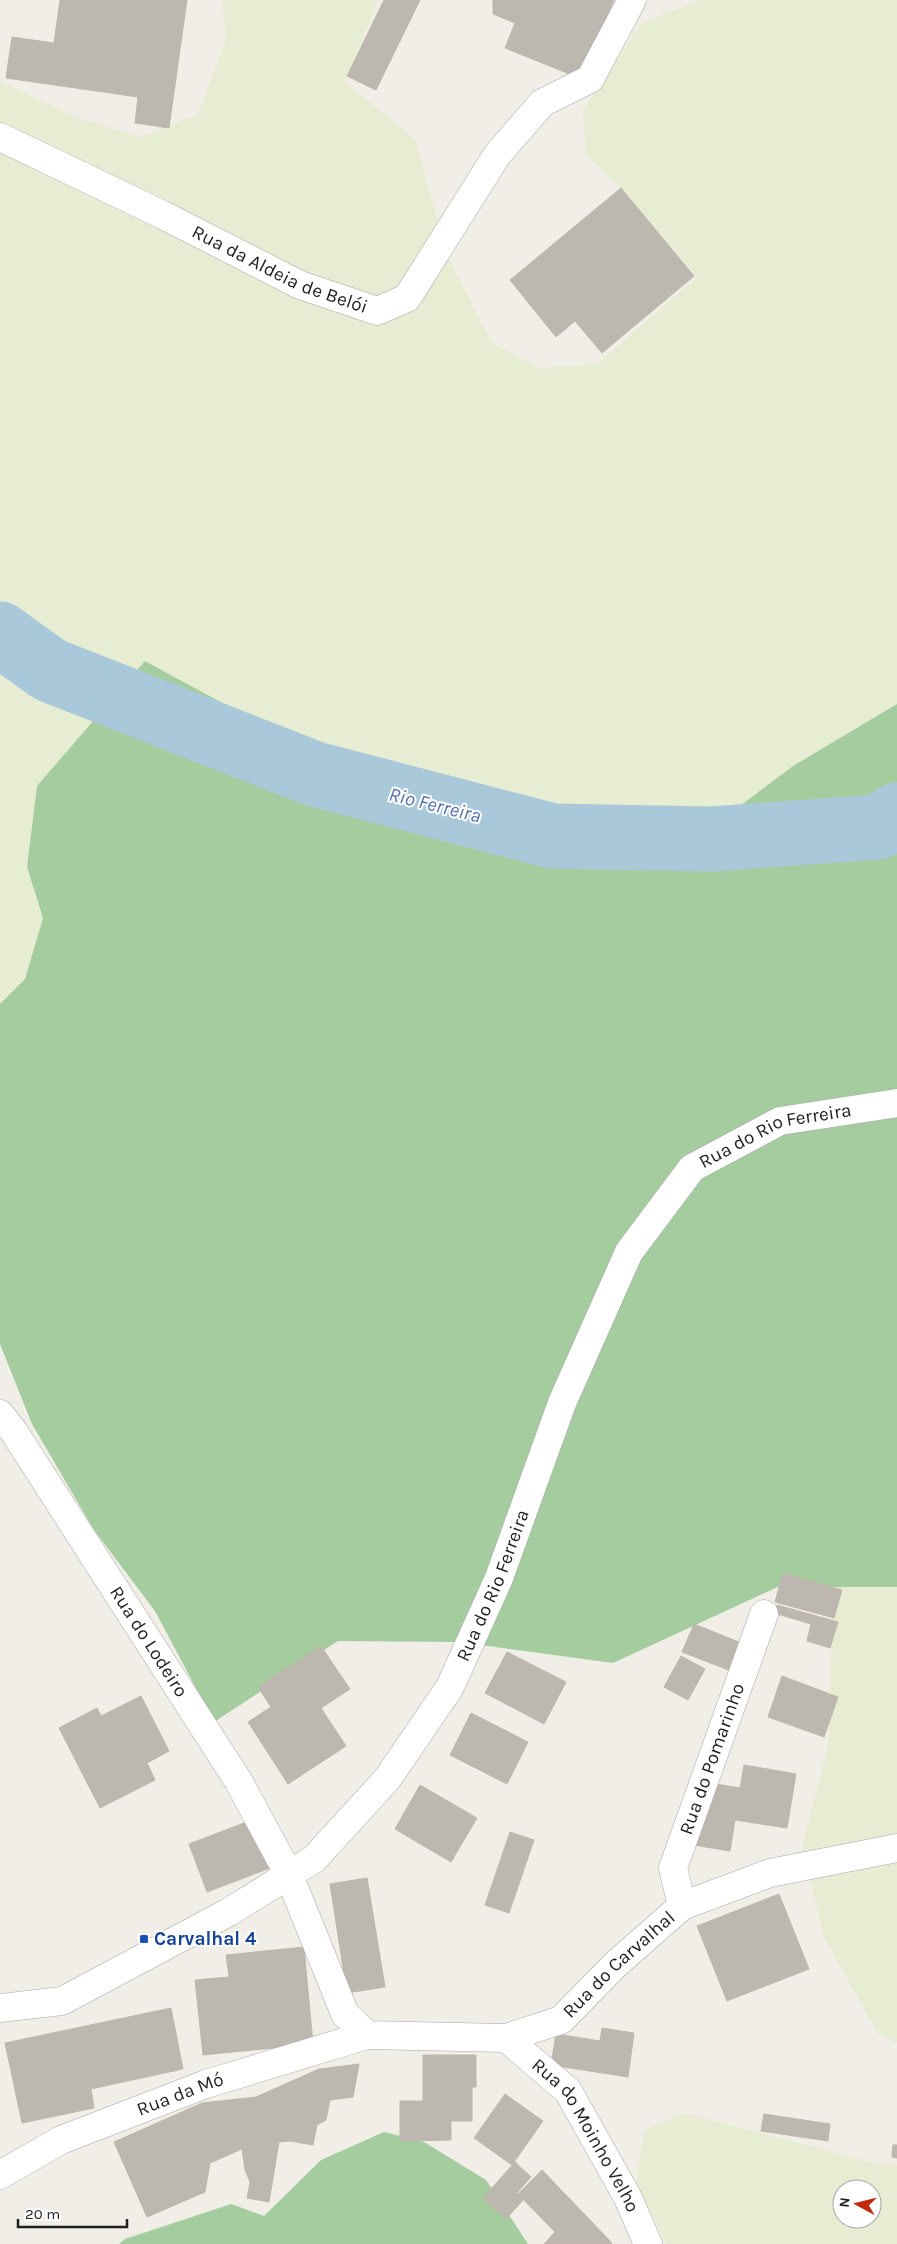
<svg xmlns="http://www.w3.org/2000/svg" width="897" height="2244" viewBox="0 0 897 2244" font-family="Karla,sans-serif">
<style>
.farmland{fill:#e7edd3;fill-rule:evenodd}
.forest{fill:#a4cc9e}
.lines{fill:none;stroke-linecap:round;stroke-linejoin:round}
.river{stroke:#a9c8da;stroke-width:65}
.building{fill:#bcb7af;stroke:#c0b7a9}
.minor-casing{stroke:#a6a6a6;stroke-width:29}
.minor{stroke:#fff;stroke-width:28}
.transit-dot{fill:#1a4fb4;stroke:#fff;stroke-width:2}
.labels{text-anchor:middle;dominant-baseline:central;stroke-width:4;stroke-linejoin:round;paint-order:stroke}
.street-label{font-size:19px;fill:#1f1f1f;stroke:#fff}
.transit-label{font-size:19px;font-weight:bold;fill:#164399;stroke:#fff;text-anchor:start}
.water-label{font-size:20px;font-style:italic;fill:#516faa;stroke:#fff}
</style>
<rect width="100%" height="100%" fill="#f0eee6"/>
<g class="farmland">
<polygon points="222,0 378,0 345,82 415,139 448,258 492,343 539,368 597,364 697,277 618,185 586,154 583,110 640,24 700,0 897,0 897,704 793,766 712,827 532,814 360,764 294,742 145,661 27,867 43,918 25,979 0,1004 0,81 80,119 141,137 198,114 226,40"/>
<polygon points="833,1587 897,1587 897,2043 878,2034 824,1937 802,1847 828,1746"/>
<path d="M685,2113L874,2163L897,2165V2244H666L636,2181L645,2130ZM842,2189H872V2219H842Z"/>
</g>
<g class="forest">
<polygon points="145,661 294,742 360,764 532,814 712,827 793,766 897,704 897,1587 833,1587 784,1584 613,1663 459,1642 338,1641 214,1722 155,1611 94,1530 32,1424 0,1344 0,1004 25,979 43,918 27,867 37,786"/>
<polygon points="384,2132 424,2142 486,2180 528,2244 119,2244 125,2239 231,2204 264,2216 321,2160"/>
</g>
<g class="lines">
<polyline class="river" points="0,634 50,670 315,774 553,836 711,839 879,827 897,815"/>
</g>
<g class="building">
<polygon points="60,0 187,0 169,128 135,123 138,97 6,78 12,37 54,43"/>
<polygon points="384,0 420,0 376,90 347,76"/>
<polygon points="493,0 614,0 582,79 505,48 515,23 493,14"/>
<polygon points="621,188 694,276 602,353 575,321 556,337 510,280"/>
<polygon points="783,1573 842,1590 834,1618 775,1602"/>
<polygon points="777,1605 838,1622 830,1648 807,1641 811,1624 774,1613"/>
<polygon points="694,1624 749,1646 739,1674 682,1652"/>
<polygon points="321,1646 350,1689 321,1708 346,1746 288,1784 248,1722 271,1707 258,1687"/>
<polygon points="507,1652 566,1682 544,1724 485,1693"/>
<polygon points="681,1656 705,1669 688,1700 664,1687"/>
<polygon points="782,1676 838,1697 824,1737 768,1717"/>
<polygon points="141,1696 169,1751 147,1763 155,1780 100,1808 59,1728 97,1708 101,1716"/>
<polygon points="471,1713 528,1742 507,1784 450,1755"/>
<polygon points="744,1765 796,1774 787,1828 735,1820 730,1851 694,1845 704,1782 740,1788"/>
<polygon points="420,1785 477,1818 451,1862 395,1829"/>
<polygon points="252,1820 270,1868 207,1892 189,1844"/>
<polygon points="510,1832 534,1840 509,1913 485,1905"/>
<polygon points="367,1878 385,1987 347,1993 330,1884"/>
<polygon points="779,1894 809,1969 727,2001 697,1926"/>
<polygon points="304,1947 313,2044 203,2055 195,1980 229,1977 226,1955"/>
<polygon points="171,2008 183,2069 91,2089 94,2108 22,2123 5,2043"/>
<polygon points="602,2028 634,2033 628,2077 551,2065 556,2034 600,2041"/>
<polygon points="423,2055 476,2055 476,2087 472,2087 472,2121 451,2121 451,2140 400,2141 400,2101 423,2101"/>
<polygon points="359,2064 353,2097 330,2100 326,2120 317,2125 313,2145 290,2141 279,2142 269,2202 247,2198 250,2182 245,2170 242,2149 210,2163 205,2192 147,2217 114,2142 202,2103 256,2097 319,2069"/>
<polygon points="505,2094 543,2121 512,2165 474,2138"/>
<polygon points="764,2114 830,2124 828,2141 761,2131"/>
<polygon points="893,2145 897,2145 897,2158 892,2157"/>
<polygon points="515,2162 531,2177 517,2193 524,2199 506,2219 483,2198"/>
<polygon points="542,2170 612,2243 610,2244 544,2244 555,2232 518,2194"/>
</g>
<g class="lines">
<g class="minor-casing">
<g id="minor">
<path id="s1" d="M0,137L163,215L300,285L377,311L407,298L497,155L542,103L590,79L632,0"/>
<path id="s2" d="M0,1414L14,1432L239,1782L289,1875L345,2014L367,2035L506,2038L561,2020L616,1964L682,1906L770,1873L897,1848"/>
<path id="s3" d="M682,1906L673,1868L764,1614"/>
<path id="s4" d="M0,2008L62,2001L229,1912L314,1859L388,1778L450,1687L499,1578L562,1403L629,1252L692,1168L780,1121L897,1103"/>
<path id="s5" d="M506,2038L568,2091L628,2198L648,2244"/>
<path id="s6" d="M0,2175L61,2140L206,2084L367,2035"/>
</g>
</g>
<use href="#minor" class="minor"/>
</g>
<rect class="transit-dot" x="139" y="1934" width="10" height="10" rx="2.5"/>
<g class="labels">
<g class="street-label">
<text stroke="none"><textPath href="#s1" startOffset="310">Rua da Aldeia de Belói</textPath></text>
<text stroke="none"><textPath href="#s4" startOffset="1238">Rua do Rio Ferreira</textPath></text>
<text stroke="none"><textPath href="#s4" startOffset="682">Rua do Rio Ferreira</textPath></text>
<text stroke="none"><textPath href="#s2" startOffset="272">Rua do Lodeiro</textPath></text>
<text stroke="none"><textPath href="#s3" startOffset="155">Rua do Pomarinho</textPath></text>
<text stroke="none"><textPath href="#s2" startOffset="1002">Rua do Carvalhal</textPath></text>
<text stroke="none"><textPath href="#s6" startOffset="198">Rua da Mó</textPath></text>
<text stroke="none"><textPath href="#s5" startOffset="128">Rua do Moinho Velho</textPath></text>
</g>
<g class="transit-label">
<text x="154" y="1939">Carvalhal 4</text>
</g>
<g class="water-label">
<text transform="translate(435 805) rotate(14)">Rio Ferreira</text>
</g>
</g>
<g transform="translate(857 2204) rotate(277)"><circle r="24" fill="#ffffff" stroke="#a5a5a5"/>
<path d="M0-4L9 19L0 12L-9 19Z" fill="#c3290c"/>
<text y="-8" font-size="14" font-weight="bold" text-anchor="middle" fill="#1f1f1f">N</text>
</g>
<path d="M18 2219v8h109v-8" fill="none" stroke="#1f1f1f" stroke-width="2.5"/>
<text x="25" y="2219" font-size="15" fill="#1f1f1f" stroke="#ffffff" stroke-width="4" paint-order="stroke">20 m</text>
</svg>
